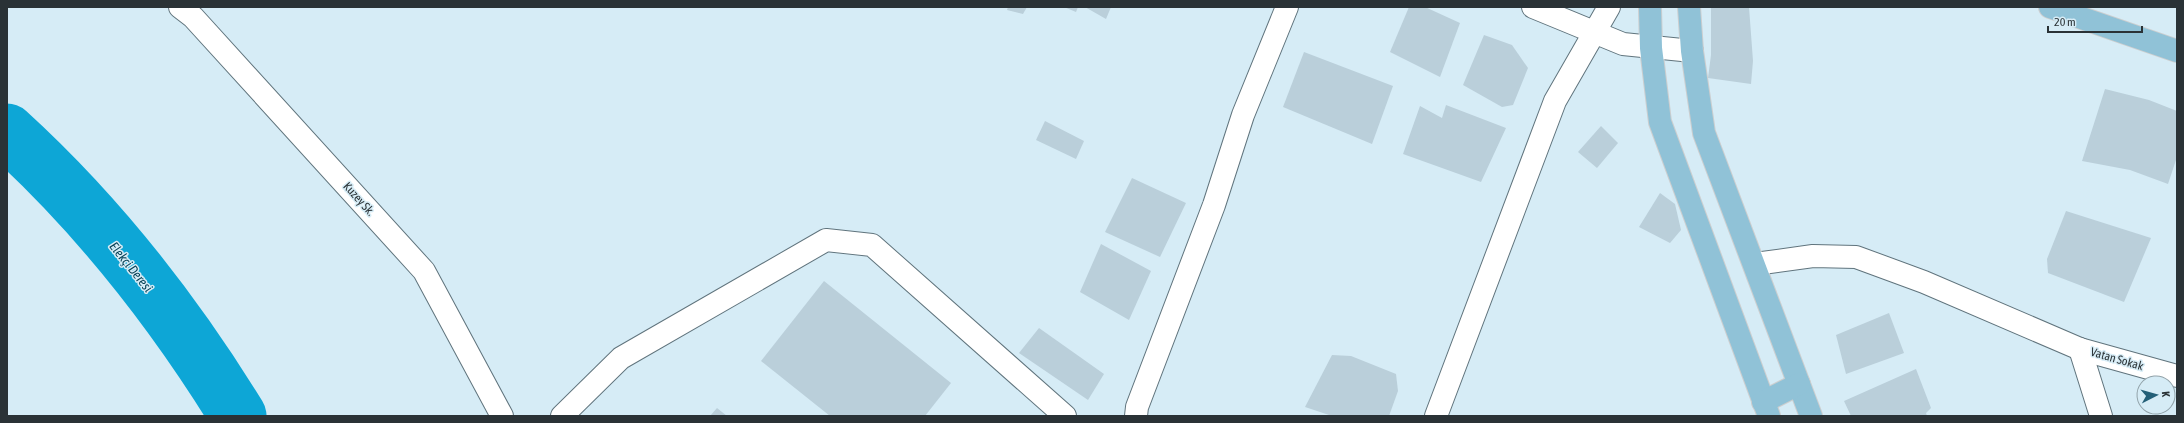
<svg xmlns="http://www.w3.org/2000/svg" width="2184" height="423" viewBox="0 0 2184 423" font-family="'Asap Condensed',sans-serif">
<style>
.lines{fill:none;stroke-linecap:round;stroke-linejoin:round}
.river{stroke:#0da6d6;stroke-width:57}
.building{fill:#bacfda}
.minor-casing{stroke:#60747d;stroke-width:24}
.major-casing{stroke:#cccecf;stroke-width:24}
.minor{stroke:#fff;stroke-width:22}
.major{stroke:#90c2d7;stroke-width:22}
.labels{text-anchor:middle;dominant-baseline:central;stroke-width:3;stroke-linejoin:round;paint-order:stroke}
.street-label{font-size:12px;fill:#2a3236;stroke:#d6ecf6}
.water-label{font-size:13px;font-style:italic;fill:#033d51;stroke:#d6ecf6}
</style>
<rect width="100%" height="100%" fill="#d6ecf6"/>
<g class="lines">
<path class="river" d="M7,132C97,214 174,312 238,416"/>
</g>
<g class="building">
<polygon points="1008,7 1027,7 1023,14 1007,10"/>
<polygon points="1064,7 1078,7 1076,12"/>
<polygon points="1085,7 1111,7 1106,19"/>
<polygon points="1409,7 1425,7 1460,23 1440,77 1390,52"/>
<polygon points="1711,7 1749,7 1753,61 1751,84 1708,78 1711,55"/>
<polygon points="1484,35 1512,45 1528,68 1513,105 1502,107 1463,85"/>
<polygon points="1304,52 1393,86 1372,144 1283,107"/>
<polygon points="2105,89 2149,100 2177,111 2177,157 2168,184 2130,170 2082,161"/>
<polygon points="1446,105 1506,128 1481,182 1403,154 1420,106 1442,118"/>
<polygon points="1045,121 1084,141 1076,159 1036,140"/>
<polygon points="1601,126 1618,143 1597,168 1578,152"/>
<polygon points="1132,178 1186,203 1160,257 1105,232"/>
<polygon points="1660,193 1675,204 1681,230 1670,243 1639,227"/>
<polygon points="2066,211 2151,238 2124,302 2048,273 2047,259"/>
<polygon points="1101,244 1151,271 1129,320 1080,292"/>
<polygon points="824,281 951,383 925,416 830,416 761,361"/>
<polygon points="1889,313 1904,353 1846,374 1836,335"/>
<polygon points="1039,328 1104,374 1088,400 1019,353"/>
<polygon points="1332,355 1351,356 1396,374 1398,391 1389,416 1332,416 1305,407"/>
<polygon points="1916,369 1931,408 1926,413 1927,416 1851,416 1844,401"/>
<polygon points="717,408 727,416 710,416"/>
</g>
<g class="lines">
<g class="minor-casing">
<g id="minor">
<polyline points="180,7 193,17 424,271 502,416"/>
<polyline points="1533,7 1623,44 1692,51"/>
<polyline points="1755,264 1813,256 1856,257 1924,282 2080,349 2177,376"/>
<polyline points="2080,349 2101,416"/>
<polyline points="562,416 621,358 826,240 872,245 1065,416"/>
<polyline points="1136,416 1137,407 1214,205 1243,115 1287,7"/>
<polyline points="1436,416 1555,101 1609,7"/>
</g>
</g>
<g class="major-casing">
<g id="major">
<polyline points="1650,7 1651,48 1660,122 1769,416"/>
<polyline points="1689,7 1692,51 1704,133 1811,416"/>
<polyline points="2050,7 2177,51"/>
<polyline points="1763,402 1799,384"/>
</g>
</g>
<use href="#minor" class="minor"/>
<use href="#major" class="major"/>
</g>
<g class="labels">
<g class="street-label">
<text transform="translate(359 199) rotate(48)">Kuzey Sk.</text>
<text transform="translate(2117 359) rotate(16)">Vatan Sokak</text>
</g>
<g class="water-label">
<text transform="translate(131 267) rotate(51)">Elekçi Deresi</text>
</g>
</g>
<rect width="2184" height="423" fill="none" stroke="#2a3236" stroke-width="16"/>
<g transform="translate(2156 395) rotate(84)"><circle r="19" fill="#d6ecf6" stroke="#91a2a9"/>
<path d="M0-3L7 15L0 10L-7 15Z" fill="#235f77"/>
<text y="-6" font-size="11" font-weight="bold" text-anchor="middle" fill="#2a3236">K</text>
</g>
<path d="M2048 26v6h94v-6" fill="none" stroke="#2a3236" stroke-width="2"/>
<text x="2054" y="26" font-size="12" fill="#2a3236" stroke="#d6ecf6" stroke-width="3" paint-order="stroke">20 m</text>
</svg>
